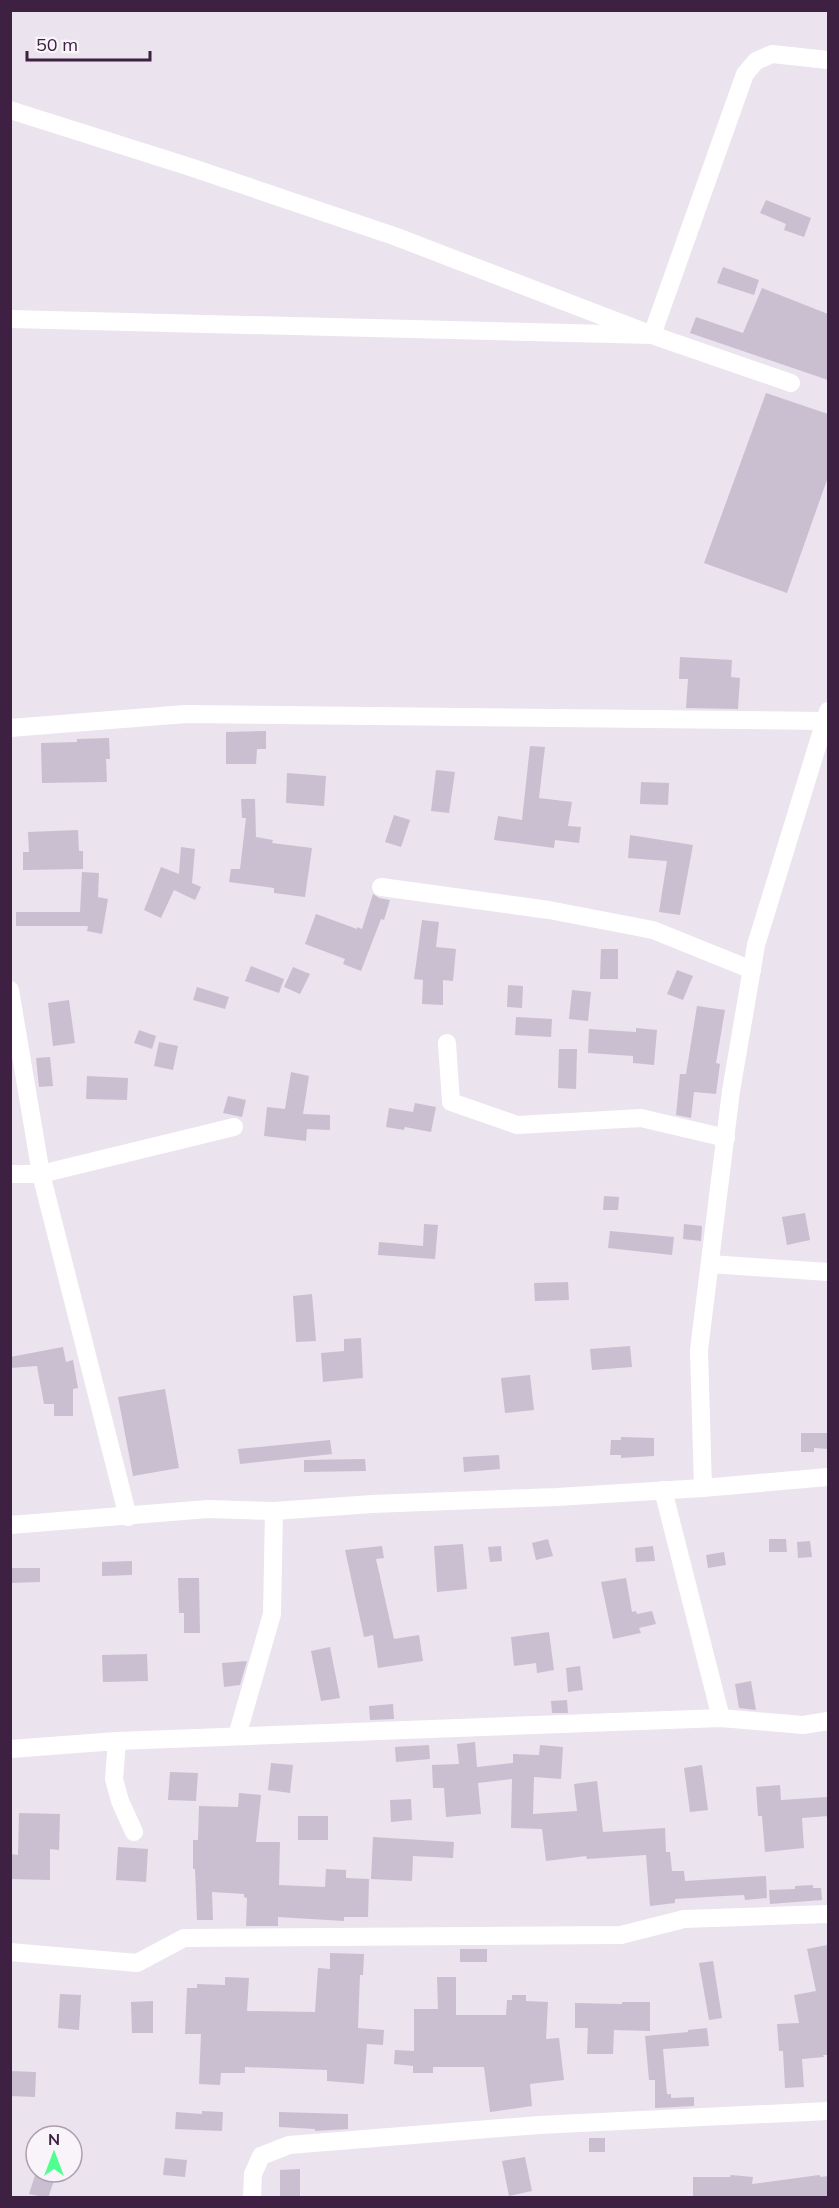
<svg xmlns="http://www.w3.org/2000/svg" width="839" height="2208" viewBox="0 0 839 2208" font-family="Mulish,sans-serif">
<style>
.building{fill:#cabfd0}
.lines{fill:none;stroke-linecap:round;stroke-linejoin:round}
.minor{stroke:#fff;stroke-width:18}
</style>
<rect width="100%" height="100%" fill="#ebe3ee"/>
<g class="building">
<polygon points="766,200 811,218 804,237 784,230 786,224 760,213"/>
<polygon points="723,267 759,280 754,295 717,283"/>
<polygon points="762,288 828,314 828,380 690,333 696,317 743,333"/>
<polygon points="766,393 828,414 828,477 787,593 704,563"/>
<polygon points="680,657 732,660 731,677 740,678 738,709 686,708 688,679 679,679"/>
<polygon points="266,731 266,749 257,749 256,764 226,764 226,732"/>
<polygon points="109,738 110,759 106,759 107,782 42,783 41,743 77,742 77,739"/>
<polygon points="530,746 545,747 539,798 572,802 568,826 581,827 579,843 555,840 554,848 494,840 498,816 522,820"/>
<polygon points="436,770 455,772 449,813 431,811"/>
<polygon points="287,773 326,776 324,806 286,803"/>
<polygon points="641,782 669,783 668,805 640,804"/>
<polygon points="241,799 255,799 256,837 273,840 272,843 312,848 305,897 274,893 274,888 229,882 231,869 240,869 246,818 242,818"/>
<polygon points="394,815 410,820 401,847 385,842"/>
<polygon points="78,830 79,851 83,851 83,869 23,870 23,852 29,852 28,832"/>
<polygon points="630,835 693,845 680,915 659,912 667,861 628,858"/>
<polygon points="181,847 195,849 192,883 201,887 195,900 174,890 161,918 144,910 161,867 179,874"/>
<polygon points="82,872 99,873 98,897 108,899 102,934 87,931 88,926 16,926 16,912 80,912"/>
<polygon points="373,894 379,898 390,900 384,920 381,919 361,971 343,964 345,959 305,944 316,914 357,929 357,927 362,929"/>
<polygon points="422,920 439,922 436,947 456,949 453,981 443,980 443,1005 422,1004 423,980 414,979"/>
<polygon points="601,949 618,949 618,979 600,979"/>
<polygon points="251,966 284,979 279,993 245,981"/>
<polygon points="293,967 310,974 300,994 284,987"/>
<polygon points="677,970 693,976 683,1000 667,994"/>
<polygon points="508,985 523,986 522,1008 507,1007"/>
<polygon points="197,987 229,997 225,1009 193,1000"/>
<polygon points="572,990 591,992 588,1021 569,1019"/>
<polygon points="69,1000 75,1043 53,1046 48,1003"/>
<polygon points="697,1006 725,1010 716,1063 720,1064 716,1094 694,1092 691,1118 676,1115 680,1074 686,1074"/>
<polygon points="516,1017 552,1019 551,1037 515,1035"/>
<polygon points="636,1028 657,1030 654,1065 633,1063 633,1056 588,1053 589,1029 636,1032"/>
<polygon points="139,1030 156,1036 152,1049 134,1043"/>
<polygon points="159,1042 178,1046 173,1070 154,1066"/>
<polygon points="559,1049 577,1049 576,1089 558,1088"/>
<polygon points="50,1057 53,1086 39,1087 36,1058"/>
<polygon points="291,1072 309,1076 303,1114 330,1115 330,1130 307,1129 306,1141 264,1136 267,1107 285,1109"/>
<polygon points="87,1076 128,1078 127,1100 86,1099"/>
<polygon points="228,1096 246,1100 242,1117 223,1113"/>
<polygon points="415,1103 436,1107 431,1132 405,1127 404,1130 386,1127 389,1108 413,1112"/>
<polygon points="604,1196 619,1197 618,1210 603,1210"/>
<polygon points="805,1213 810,1240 787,1245 782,1217"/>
<polygon points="424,1224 438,1225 435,1259 378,1255 379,1242 423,1246"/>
<polygon points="684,1224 702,1226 701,1241 683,1239"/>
<polygon points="610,1231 674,1237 672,1255 608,1248"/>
<polygon points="568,1282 569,1300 535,1301 534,1283"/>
<polygon points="312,1294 316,1341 296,1342 293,1296"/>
<polygon points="361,1338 363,1378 323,1382 321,1353 344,1351 344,1339"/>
<polygon points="630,1346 632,1367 592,1370 590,1349"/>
<polygon points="63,1347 66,1362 73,1360 78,1388 73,1389 73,1416 54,1416 54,1404 44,1404 37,1366 10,1368 10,1357"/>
<polygon points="530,1375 534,1410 505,1413 501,1378"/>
<polygon points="165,1389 179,1468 133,1476 118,1397"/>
<polygon points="801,1433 828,1433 828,1449 814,1448 814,1452 801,1452"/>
<polygon points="621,1437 654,1438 654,1456 621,1458 621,1455 610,1455 611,1440 621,1440"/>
<polygon points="330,1440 332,1454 240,1464 238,1449"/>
<polygon points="499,1455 500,1469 464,1472 463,1457"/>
<polygon points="365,1459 366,1471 304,1472 304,1460"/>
<polygon points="548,1539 553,1556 536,1560 532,1543"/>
<polygon points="769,1539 786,1539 787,1552 769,1552"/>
<polygon points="810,1541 812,1557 798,1558 797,1542"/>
<polygon points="463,1544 467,1589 437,1592 434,1546"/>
<polygon points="382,1546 384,1558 376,1559 394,1639 419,1635 423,1661 378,1668 373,1635 364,1637 345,1550"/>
<polygon points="501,1546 502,1561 490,1562 488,1547"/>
<polygon points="653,1546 655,1561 636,1562 635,1548"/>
<polygon points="724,1552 726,1565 708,1568 706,1555"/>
<polygon points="132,1561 132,1575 102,1576 102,1562"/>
<polygon points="10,1568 40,1568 40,1582 10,1583"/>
<polygon points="178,1578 199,1578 200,1633 184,1633 184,1613 179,1613"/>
<polygon points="626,1578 632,1612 636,1611 637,1614 652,1611 656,1624 639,1628 641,1633 613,1639 601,1582"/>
<polygon points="549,1632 554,1670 537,1673 536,1663 514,1666 511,1637"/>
<polygon points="330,1647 340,1698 321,1701 311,1651"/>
<polygon points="147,1654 148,1681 103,1682 102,1655"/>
<polygon points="247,1661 240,1685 224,1687 222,1663"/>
<polygon points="580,1666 583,1690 568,1692 566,1668"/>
<polygon points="751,1681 756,1710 739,1708 735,1684"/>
<polygon points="567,1700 568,1713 552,1713 551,1701"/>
<polygon points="393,1704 394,1719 370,1720 369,1706"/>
<polygon points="475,1742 477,1767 513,1763 513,1754 539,1755 540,1745 563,1747 561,1779 534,1777 533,1814 577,1811 574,1784 597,1781 603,1832 665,1828 666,1852 670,1852 672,1871 684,1871 685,1881 766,1876 767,1898 745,1900 744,1895 724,1896 675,1899 675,1903 650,1906 646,1855 587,1859 586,1856 546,1861 542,1829 511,1828 512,1779 478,1783 481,1814 446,1817 444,1788 433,1788 432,1765 459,1764 457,1744"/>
<polygon points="429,1745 430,1759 396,1762 395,1747"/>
<polygon points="271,1763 293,1765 290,1793 268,1790"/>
<polygon points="702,1765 708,1810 690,1812 684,1768"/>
<polygon points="170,1772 198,1773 196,1801 168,1800"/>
<polygon points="780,1785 781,1800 828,1797 828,1816 802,1818 804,1848 765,1852 762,1816 758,1816 756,1787"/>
<polygon points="239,1793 261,1795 256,1842 280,1842 279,1885 325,1887 326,1869 346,1870 346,1878 369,1879 368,1917 344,1917 344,1921 278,1917 278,1926 246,1926 247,1898 244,1897 244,1894 212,1892 213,1920 197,1920 195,1869 193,1869 193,1840 198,1840 199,1806 238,1807"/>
<polygon points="411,1799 412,1820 391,1822 390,1800"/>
<polygon points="19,1813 60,1814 59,1850 50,1849 50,1880 10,1879 10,1854 18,1855"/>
<rect x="298" y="1816" width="30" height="24"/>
<polygon points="373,1837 454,1842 453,1858 413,1856 412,1881 371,1879"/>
<polygon points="118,1847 148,1849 146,1882 116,1880"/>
<polygon points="813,1885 813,1888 821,1888 822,1900 770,1904 769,1890 795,1889 795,1886"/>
<polygon points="827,1945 828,1954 828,2055 823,2055 824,2057 802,2059 804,2087 785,2088 783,2051 779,2051 777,2024 799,2023 794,1995 816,1991 807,1949"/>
<rect x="460" y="1949" width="27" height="13"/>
<polygon points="330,1953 364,1954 363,1975 360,1975 358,2028 384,2030 383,2045 367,2044 364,2084 327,2081 327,2070 245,2067 245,2073 221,2073 220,2085 199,2084 201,2034 185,2034 187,1988 197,1988 197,1984 225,1985 225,1977 249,1978 247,2011 315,2012 318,1968 330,1969"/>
<polygon points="713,1961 722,2018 709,2020 699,1963"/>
<polygon points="437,1977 456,1977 456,2015 506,2015 507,2000 512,2000 512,1995 526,1995 526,2001 548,2002 546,2039 559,2038 564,2080 530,2084 532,2106 490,2112 484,2067 433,2067 433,2073 413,2073 413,2066 394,2064 395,2050 414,2051 414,2009 438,2009"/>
<polygon points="60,1994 81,1995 79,2030 58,2028"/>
<polygon points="153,2001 153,2033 132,2033 131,2002"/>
<polygon points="622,2002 650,2002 650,2031 614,2030 613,2054 587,2054 588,2028 575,2028 575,2003 622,2004"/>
<polygon points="707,2028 709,2046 663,2049 667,2094 671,2094 671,2098 694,2097 694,2106 655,2108 655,2080 649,2080 645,2036 688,2032 688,2030"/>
<polygon points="10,2071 36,2072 35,2097 10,2096"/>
<polygon points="202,2111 223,2112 222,2131 175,2129 176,2112 202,2114"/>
<polygon points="279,2112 348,2114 348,2129 315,2131 315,2129 279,2127"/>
<rect x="589" y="2138" width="16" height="14"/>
<polygon points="525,2157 532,2191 509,2196 502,2161"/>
<polygon points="165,2158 187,2160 185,2177 163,2175"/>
<polygon points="300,2169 300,2198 280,2198 280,2170"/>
<polygon points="36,2172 57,2172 48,2198 29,2194"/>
<polygon points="731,2175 753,2177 752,2184 819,2175 821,2177 828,2176 828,2198 693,2198 693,2177 730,2177"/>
</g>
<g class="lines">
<g class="minor">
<polyline points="10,110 190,167 394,236 652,335 791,383"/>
<polyline points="10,319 652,335 745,74 756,61 772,54 828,60"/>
<polyline points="10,728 186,714 825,721"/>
<polyline points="381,887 549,910 653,930 752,970"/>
<polyline points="10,990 41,1174 128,1517"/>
<polyline points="447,1043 451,1102 517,1125 641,1118 726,1138"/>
<polyline points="10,1174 41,1174 234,1127"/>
<polyline points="710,1264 828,1272"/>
<polyline points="703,1488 699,1350 731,1091 756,945 828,711"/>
<polyline points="663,1490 721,1718"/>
<polyline points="10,1525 208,1509 274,1511 372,1504 557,1497 703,1488 828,1477"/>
<polyline points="237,1736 272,1614 274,1511"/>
<polyline points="117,1741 114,1779 120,1801 134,1832"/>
<polyline points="10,1749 117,1741 721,1718 803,1725 828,1721"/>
<polyline points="10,1952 137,1963 184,1938 621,1935 684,1919 828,1914"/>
<polyline points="252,2198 253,2174 261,2156 289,2145 539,2125 828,2111"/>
</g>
</g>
<rect width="839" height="2208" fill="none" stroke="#3d2042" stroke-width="24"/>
<g transform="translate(54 2154)"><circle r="28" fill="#f8f4fa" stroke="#ad9fb0" stroke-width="1.5"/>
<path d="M0-4.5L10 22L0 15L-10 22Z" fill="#50ff8f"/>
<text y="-9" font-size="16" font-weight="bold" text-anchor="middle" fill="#3d2042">N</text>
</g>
<path d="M27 51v9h123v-9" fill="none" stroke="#3d2042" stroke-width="3"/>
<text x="36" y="51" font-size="18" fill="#3d2042" stroke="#f8f4fa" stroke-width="4.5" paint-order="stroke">50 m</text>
</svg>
